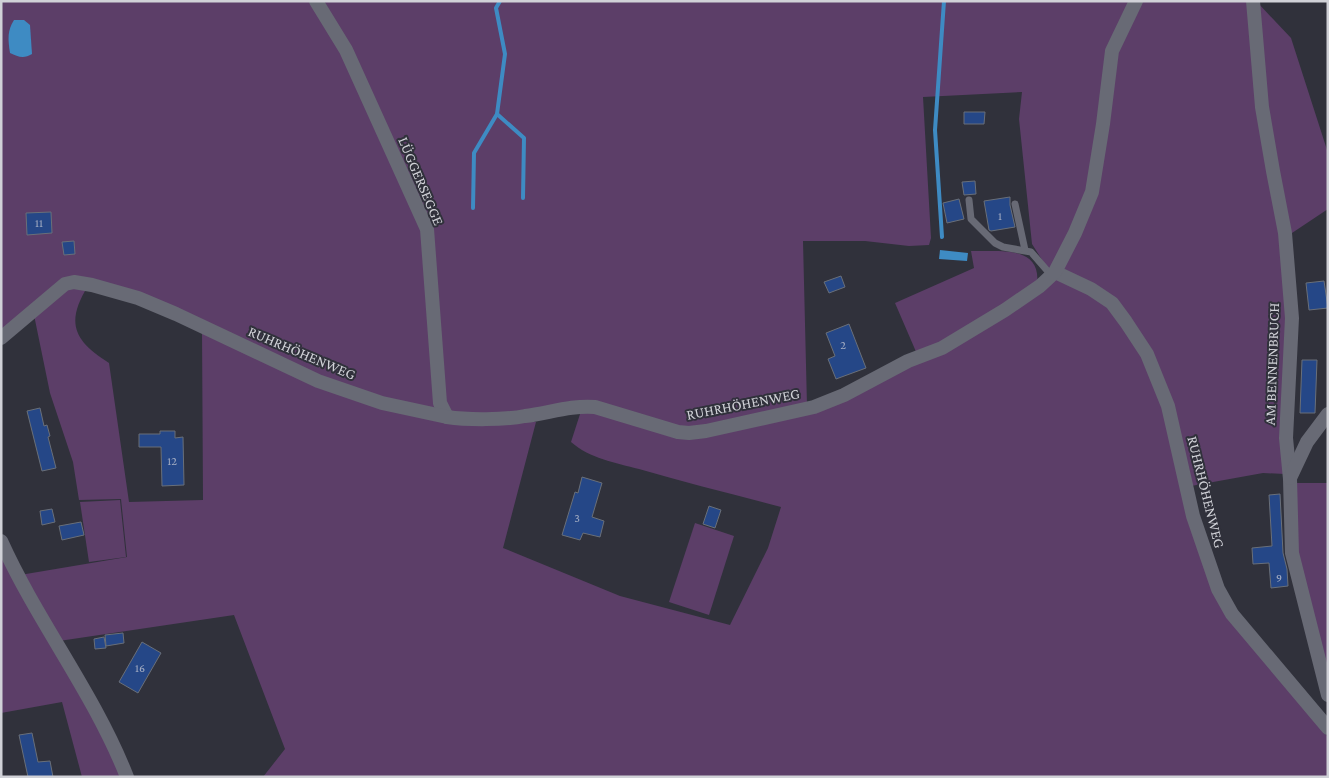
<svg xmlns="http://www.w3.org/2000/svg" width="1329" height="778" viewBox="0 0 1329 778" font-family="'Crimson Pro',serif">
<style>
.green{fill:#5c3e68}
.water{fill:#3e8bc3}
.lines{fill:none;stroke-linecap:round;stroke-linejoin:round}
.stream{stroke:#3e8bc3;stroke-width:4}
.building{fill:#254787;stroke:#696f79}
.lane{stroke:#686a75;stroke-width:7}
.street{stroke:#686a75;stroke-width:14}
.labels{text-anchor:middle;dominant-baseline:central;stroke-width:4;stroke-linejoin:round;paint-order:stroke}
.number-label{font-size:12px;fill:#a5aec3}
.street-label{font-size:15px;fill:#d0d1d7;stroke:#30313b}
</style>
<rect width="100%" height="100%" fill="#30313b"/>
<g class="green">
<path d="M1,1L1257,2L1291,38L1328,153V209L1289,235L1288,318L1284,439L1285,474L1263,473L1191,486L1208,558L1229,618L1328,737V777H263L285,749L234,615L59,641L20,575L127,557L121,499L79,500L73,462L50,393L34,315L67,285L88,286C65,323 74,341 109,363L129,502L203,500L202,330L317,385L381,405L446,422H536L503,548L620,596L730,625L768,548L781,507C733,494 686,483 639,469C616,463 589,458 571,442L581,411L592,410L610,414L679,435L816,409L844,397L894,370L943,350L1006,311L1042,287L1056,273L1064,258L1077,233L1094,193L1106,123L1115,51L1133,16L1127,10L1108,51L1090,192L1074,231L1051,274L1032,244L1019,119L1022,92L923,97L931,238L929,245L909,246L865,241H803L807,406L680,430L592,403L566,405L545,412L524,415L454,416L384,400L319,379L133,292L88,280L64,281L1,335Z"/>
<path d="M971,251C998,252 1042,244 1037,285L969,328L917,354L895,303L974,268Z"/>
<polygon points="1293,483 1328,483 1328,677 1296,552"/>
<polygon points="120,500 126,557 89,562 80,502"/>
<polygon points="695,523 734,536 709,615 669,602"/>
<polygon points="1,544 125,777 82,777 62,702 1,713"/>
</g>
<g class="water">
<path d="M14,20H24L30,25L32,54C24,59 18,57 10,53C8,40 7,31 14,20Z"/>
<polygon points="940,250 968,253 967,261 939,259"/>
</g>
<g class="lines">
<g class="stream">
<polyline points="497,114 524,138 523,198"/>
<polyline points="473,208 474,153 497,114 505,54 496,8 500,1"/>
<polyline points="942,237 935,130 944,1"/>
</g>
</g>
<g class="building">
<polygon points="964,112 985,112 984,124 964,124"/>
<polygon points="975,181 976,194 964,195 962,182"/>
<polygon points="1010,197 1010,205 1015,227 991,231 989,230 984,201"/>
<polygon points="959,199 964,219 947,223 943,203"/>
<polygon points="51,212 52,233 27,235 26,213"/>
<polygon points="74,241 75,254 64,255 62,242"/>
<polygon points="841,276 845,287 829,293 824,282"/>
<polygon points="1324,281 1328,308 1309,310 1306,283"/>
<polygon points="849,324 866,368 836,379 828,359 835,356 826,333"/>
<polygon points="1302,360 1317,360 1315,413 1300,413"/>
<polygon points="40,408 44,426 47,425 50,436 48,437 56,468 42,471 27,411"/>
<polygon points="160,431 175,431 175,438 183,437 184,485 162,486 161,447 139,447 139,434 160,434"/>
<polygon points="582,477 602,483 592,517 604,521 600,537 583,533 580,540 562,535 575,492 578,493"/>
<polygon points="1280,494 1283,553 1287,569 1288,586 1271,588 1269,563 1253,564 1252,548 1272,546 1269,495"/>
<polygon points="709,506 721,510 715,528 703,524"/>
<polygon points="52,509 55,522 42,525 40,511"/>
<polygon points="81,522 84,535 62,540 59,526"/>
<polygon points="123,633 124,643 106,646 105,635"/>
<polygon points="104,637 106,648 95,649 94,639"/>
<polygon points="142,642 161,653 138,693 119,682"/>
<polygon points="32,733 38,762 50,761 53,777 28,777 19,735"/>
</g>
<g class="lines">
<g class="lane">
<polyline points="969,200 971,219 995,243 1003,247 1031,252 1051,275"/>
<polyline points="1015,204 1025,250"/>
</g>
<g class="street">
<polyline points="316,1 346,50 427,229 440,403 447,417"/>
<polyline points="1253,1 1262,107 1273,171 1285,233 1292,318 1286,438 1290,479 1292,553 1328,695"/>
<polyline points="1055,272 1091,289 1112,303 1126,322 1147,354 1168,406 1193,516 1218,589 1232,614 1328,728"/>
<path d="M1,338L65,284L74,282L92,285L138,298L176,314L318,381L382,403L447,417C467,420 505,420 525,416C549,413 571,405 595,407L678,432L689,433L706,431L814,407L844,395L908,361L942,348L1005,310L1040,286L1055,272L1075,233L1092,192L1103,124L1112,51L1136,1"/>
<polyline points="1290,478 1307,442 1328,414"/>
<path d="M1,541C38,623 94,693 127,777"/>
</g>
</g>
<g class="labels">
<g class="number-label">
<text x="1000" y="216">1</text>
<text x="39" y="223">11</text>
<text x="843" y="345">2</text>
<text x="172" y="461">12</text>
<text x="577" y="518">3</text>
<text x="1279" y="578">9</text>
<text x="140" y="668">16</text>
</g>
<g class="street-label">
<text transform="translate(421 181) rotate(67)">LÜGGERSEGGE</text>
<text transform="translate(302 353) rotate(23)">RUHRHÖHENWEG</text>
<text transform="translate(1272 364) rotate(-88)">AM BENNENBRUCH</text>
<text transform="translate(743 404) rotate(-11)">RUHRHÖHENWEG</text>
<text transform="translate(1206 492) rotate(76)">RUHRHÖHENWEG</text>
</g>
</g>
<rect width="1329" height="778" fill="none" stroke="#d0d1d7" stroke-width="5"/>
</svg>
